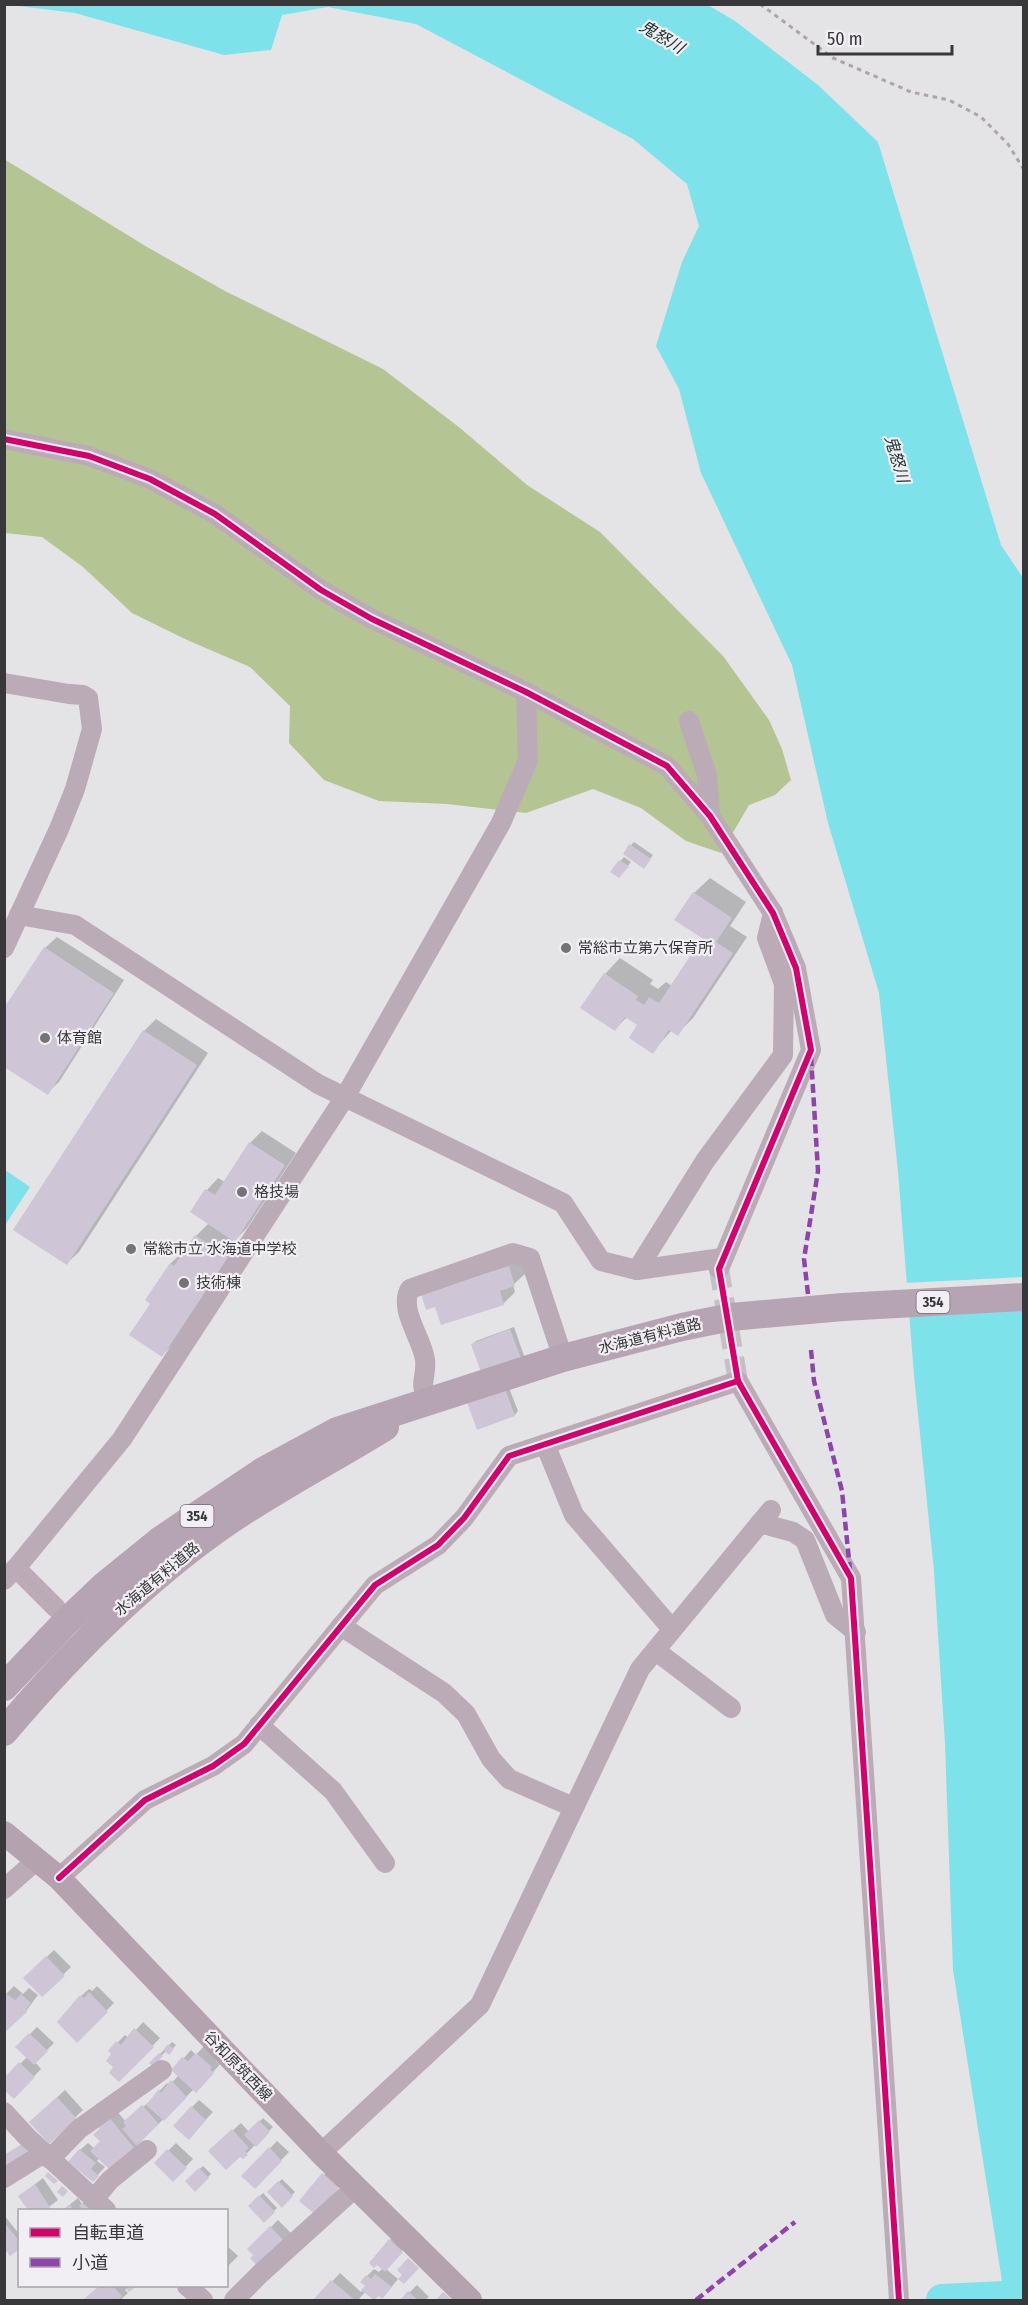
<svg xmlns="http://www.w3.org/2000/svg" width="1028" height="2305" viewBox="0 0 1028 2305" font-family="'Fira Sans Condensed','Noto Sans JP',sans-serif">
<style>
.forest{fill:#b5c493}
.water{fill:#7ee2eb}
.pier{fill:#e4e3e5}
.shadow{fill:#0003}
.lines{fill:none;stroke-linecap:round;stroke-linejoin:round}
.river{stroke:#7ee2eb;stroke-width:32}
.building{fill:#cec6d7}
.minor-tunnel{stroke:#c2c1c3;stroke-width:20;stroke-dasharray:20 10;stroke-linecap:butt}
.path{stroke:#aea4ab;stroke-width:3;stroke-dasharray:4.5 4.5;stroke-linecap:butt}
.minor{stroke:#bbabb7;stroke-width:20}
.major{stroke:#b4a2af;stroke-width:24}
.highway{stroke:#b6a4b3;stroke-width:28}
.quiet{stroke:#8e44ad;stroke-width:4.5;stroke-dasharray:9 4.5;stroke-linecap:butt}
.cycleway-casing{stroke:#f1eff3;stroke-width:10}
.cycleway{stroke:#d6006c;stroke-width:6}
.poi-dot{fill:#747375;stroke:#f1eff3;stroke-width:2}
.labels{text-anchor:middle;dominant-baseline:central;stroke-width:4.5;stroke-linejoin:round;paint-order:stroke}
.shield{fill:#f1eff3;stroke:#706e71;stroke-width:1.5}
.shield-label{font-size:14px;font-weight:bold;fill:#383739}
.poi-label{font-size:15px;fill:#383739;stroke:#f1eff3;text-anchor:start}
.street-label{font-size:15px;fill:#383739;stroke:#f1eff3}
.water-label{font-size:16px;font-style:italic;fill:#172f31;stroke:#f1eff3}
</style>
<rect width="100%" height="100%" fill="#e4e3e5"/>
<polygon class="forest" points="4,159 147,247 225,291 383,369 460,428 527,485 600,532 723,656 769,720 782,749 791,780 775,795 749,805 721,853 686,841 641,808 593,789 526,813 447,804 379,801 324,780 289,743 290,706 250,667 187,640 132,613 83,567 42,537 5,533"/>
<g class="water">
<polygon points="11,5 708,5 735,21 818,85 878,142 1001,545 1023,578 1023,2300 1005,2300 953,1970 945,1744 934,1571 914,1375 898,1171 879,993 828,823 792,665 701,473 679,389 656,346 682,262 699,226 687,184 633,139 416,24 328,7 282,15 271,50 224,55 75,13"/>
<polygon points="5,1170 30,1187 5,1225"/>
</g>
<polygon class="pier" points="1023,1277 1023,1307 906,1314 904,1283"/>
<g class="shadow">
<polygon points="634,842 653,855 647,863 631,845"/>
<polygon points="624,857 631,862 622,873 612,871"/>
<polygon points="710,878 746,902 730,926 747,937 693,1018 677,1034 672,1030 652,1052 639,1025 627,1017 615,1029 605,974 620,958 653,980 650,984 658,989 666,982 672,986 704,938 694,893"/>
<polygon points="57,937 124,980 59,1082 47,1093 45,948"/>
<polygon points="156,1019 208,1053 79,1252 67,1263 15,1230 144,1031"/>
<polygon points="262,1131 296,1153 247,1228 233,1242 238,1245 174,1343 162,1355 153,1303 147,1300 171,1263 183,1252 185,1253 196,1236 209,1223 192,1212 207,1190 218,1178 225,1182 250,1143"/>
<polygon points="520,1256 526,1273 513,1285 515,1292 503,1304 436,1305 423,1295"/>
<polygon points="514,1327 529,1370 506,1380 518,1411 515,1415 484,1377 473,1344 476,1341"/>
<polygon points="54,1950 71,1967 42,1995 25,1978"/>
<polygon points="14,1986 23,1994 29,1988 38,1995 26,2011 4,1996"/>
<polygon points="97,1986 114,2003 77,2040 81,1996 89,1989 92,1991"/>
<polygon points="143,2022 160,2038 119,2080 115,2067 118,2042 125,2035 129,2038"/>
<polygon points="37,2027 54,2043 35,2062 41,2069 14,2097 4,2080 27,2057 17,2047"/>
<polygon points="172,2042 176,2045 169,2053 166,2051 153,2064 151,2063"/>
<polygon points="204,2046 219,2059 216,2061 220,2064 204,2083 194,2089 134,2148 99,2158 97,2161 105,2167 93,2180 80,2150 88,2143 95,2149 102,2141 95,2135 116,2110 126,2122 151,2100 167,2083 169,2086 179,2075 173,2070 191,2050 196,2055"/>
<polygon points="65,2090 83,2110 49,2142 38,2115"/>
<polygon points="199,2100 213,2112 196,2130 192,2107"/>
<polygon points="263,2118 273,2127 243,2157 218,2144 241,2123 249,2132"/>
<polygon points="277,2141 289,2152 255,2187 243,2176"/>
<polygon points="176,2143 193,2159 173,2180 156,2163"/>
<polygon points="203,2166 211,2174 195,2190 187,2181"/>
<polygon points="331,2167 345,2179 323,2206 301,2201"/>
<polygon points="43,2178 58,2200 45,2210 35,2210 20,2196"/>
<polygon points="282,2179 295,2192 282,2205 269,2192"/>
<polygon points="263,2193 277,2208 264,2221 250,2206"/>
<polygon points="78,2198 82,2204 86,2200 98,2210 63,2210"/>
<polygon points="4,2215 20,2235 20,2247 4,2246"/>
<polygon points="278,2220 291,2233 258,2265 255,2255 249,2249"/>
<polygon points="397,2233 409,2243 386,2269 398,2279 389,2290 379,2295 365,2292 358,2300 315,2300 340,2273 361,2292 367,2285 367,2276 374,2269 379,2272 383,2268 377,2263 390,2240"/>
<polygon points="226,2245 238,2256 226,2268"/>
<polygon points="417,2285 429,2297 425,2300 402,2300"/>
<polygon points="101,2286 135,2286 129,2290 128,2288 125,2290 128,2293 120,2300 85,2300"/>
</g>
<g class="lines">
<polyline class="river" points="942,2300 1024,2296"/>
</g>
<g class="building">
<polygon points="629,844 651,859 644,869 623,854"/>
<polygon points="619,860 629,866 619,878 610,872"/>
<polygon points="693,892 732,918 716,942 733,953 678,1036 669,1030 653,1054 629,1038 637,1025 625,1017 615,1031 580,1008 604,973 638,996 636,1000 644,1005 649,997 659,1003 702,938 674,920"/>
<polygon points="44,947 114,993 48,1095 4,1067 4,1008"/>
<polygon points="143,1030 197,1065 67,1265 13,1230"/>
<polygon points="249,1142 285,1165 235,1242 190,1212 205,1189 215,1195"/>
<polygon points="195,1235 228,1257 162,1357 129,1335 150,1304 145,1300 170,1263 174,1266"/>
<polygon points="509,1266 515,1286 500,1291 504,1305 441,1325 435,1307 426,1310 421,1294"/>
<polygon points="510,1329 527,1374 503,1383 515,1416 477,1430 461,1386 483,1378 471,1344"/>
<polygon points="46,1956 65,1976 42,1997 23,1978"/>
<polygon points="4,1992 15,2000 21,1994 31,2003 26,2009 27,2012 4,2033"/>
<polygon points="89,1992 108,2012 77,2043 57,2022 80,1995 84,1998"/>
<polygon points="134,2028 154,2047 119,2082 109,2073 113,2067 106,2061 111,2054 108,2051 116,2041 121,2045"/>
<polygon points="29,2033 48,2051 34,2065 15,2047"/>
<polygon points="168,2044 174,2049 169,2055 163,2050"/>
<polygon points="159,2053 163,2056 153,2067 149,2063"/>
<polygon points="196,2053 212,2067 210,2069 214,2073 196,2093 171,2070 182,2057 188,2061"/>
<polygon points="19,2062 35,2077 14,2099 4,2090 4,2078"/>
<polygon points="171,2080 187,2097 164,2121 146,2105 159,2089 161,2093"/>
<polygon points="57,2097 77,2119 49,2144 29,2122"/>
<polygon points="142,2105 159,2124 136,2145 122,2129 126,2126 123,2122"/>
<polygon points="191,2106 206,2120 189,2140 173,2126"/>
<polygon points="108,2116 135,2149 111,2171 90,2151 100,2141 93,2135 100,2128 96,2126"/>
<polygon points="259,2120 270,2132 256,2147 244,2135"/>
<polygon points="232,2129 249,2148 245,2151 248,2155 243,2159 240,2157 226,2170 208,2151"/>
<polygon points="22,2144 30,2156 4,2174 4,2155"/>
<polygon points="269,2147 282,2161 255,2189 241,2176"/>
<polygon points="79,2149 96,2163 91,2169 99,2176 93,2182 68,2162"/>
<polygon points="167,2149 187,2168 173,2182 154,2163"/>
<polygon points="199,2168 209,2178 195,2192 185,2181"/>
<polygon points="48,2172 58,2181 54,2184 45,2176"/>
<polygon points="322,2173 339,2188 316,2215 299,2201"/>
<polygon points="278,2181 293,2196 282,2208 267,2192"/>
<polygon points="35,2184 51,2209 48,2210 28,2210 18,2196"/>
<polygon points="62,2186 68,2191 63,2197 57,2192"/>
<polygon points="259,2195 275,2212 264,2223 248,2206"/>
<polygon points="82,2203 91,2210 85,2210 79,2206"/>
<polygon points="70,2205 74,2210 62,2210"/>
<polygon points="4,2222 20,2242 20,2249 10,2256 4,2248"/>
<polygon points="270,2226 284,2241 258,2267 250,2258 253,2255 247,2249"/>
<polygon points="389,2239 403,2252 385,2272 377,2265 374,2268 369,2263"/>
<polygon points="408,2258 419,2268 404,2284 398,2279 402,2275 397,2270"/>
<polygon points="375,2274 392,2287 382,2299 379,2296 374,2300 361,2290 365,2286 360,2282 366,2275 371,2279"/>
<polygon points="331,2280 355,2300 313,2300"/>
<polygon points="99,2286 103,2288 113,2286 122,2296 119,2299 121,2300 83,2300"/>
<polygon points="124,2286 137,2286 129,2292"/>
<polygon points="408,2291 418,2300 400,2300"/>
<polygon points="443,2292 452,2300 436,2300"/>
</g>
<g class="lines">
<polyline class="minor-tunnel" points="719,1269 738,1381"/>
<polyline class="path" points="760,4 833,58 911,92 949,100 981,117 1008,144 1024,170"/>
<g class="minor">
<polyline points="4,439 89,456 150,479 215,514 321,590 372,619 526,692 667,766 710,816 773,913 796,968 811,1050 719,1269"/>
<polyline points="4,683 69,694 83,695 88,698 92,729 75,789 59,829 4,948"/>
<polyline points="689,721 707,775 710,816"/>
<polyline points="19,915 75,925 318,1084 563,1203 601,1261 637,1270 722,1258"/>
<polyline points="637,1270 705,1161 783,1055 784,984 767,938 773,913"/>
<path d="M428,1401C418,1380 427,1379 425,1360C423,1340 398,1309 410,1289L513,1253L530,1258L563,1358"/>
<polyline points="545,1444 574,1515 672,1629"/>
<polyline points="760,1523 793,1532 805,1540 835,1615 856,1632"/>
<polyline points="16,1568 56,1608"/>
<polyline points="4,1580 16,1568 122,1439 345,1097 501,823 528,760 526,692"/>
<polyline points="341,1626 444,1693 466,1714 491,1759 509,1779 573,1807"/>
<polyline points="656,1651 731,1708"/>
<polyline points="259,1725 333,1791 385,1863"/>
<polyline points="59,1878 145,1800 213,1766 244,1744 375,1585 438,1545 464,1518 509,1456 738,1381 851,1578 899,2300"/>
<polyline points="4,1889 38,1859"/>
<polyline points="4,2112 27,2137 106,2210"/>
<polyline points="321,2153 480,2005 640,1669 771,1510"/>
<polyline points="50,2159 79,2129 162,2070"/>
<polyline points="4,2178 44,2153"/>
<polyline points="94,2199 110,2180 147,2150"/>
<polyline points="187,2286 203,2300"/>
<polyline points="234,2300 261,2273 356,2187"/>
</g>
<polyline class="major" points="4,1833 59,1878 321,2153 470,2300"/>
<g class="highway">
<polyline points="4,1687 64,1624 104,1586 162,1539 263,1471 337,1431 563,1358 682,1327 731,1317 843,1307 1024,1297"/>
<path d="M4,1732C71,1653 144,1579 229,1521C279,1487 333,1459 385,1427"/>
</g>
<g class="quiet">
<polyline points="808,1294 804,1259 818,1171 811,1056"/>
<polyline points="811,1350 814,1381 842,1491 850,1570"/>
<polyline points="696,2300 795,2222"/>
</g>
<g class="cycleway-casing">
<g id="cycleway">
<polyline points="4,439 89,456 150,479 215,514 321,590 372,619 526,692 667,766 710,816 773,913 796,968 811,1050 719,1269 738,1381 851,1578 899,2300"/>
<polyline points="59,1878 145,1800 213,1766 244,1744 375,1585 438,1545 464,1518 509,1456 738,1381"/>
</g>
</g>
<use href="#cycleway" class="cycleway"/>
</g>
<g class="poi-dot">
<circle cx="566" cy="948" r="6"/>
<circle cx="45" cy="1038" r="6"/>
<circle cx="242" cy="1192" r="6"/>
<circle cx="131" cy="1249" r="6"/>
<circle cx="184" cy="1283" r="6"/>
</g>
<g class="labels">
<g class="shield">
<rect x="916.5" y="1291" width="33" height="22" rx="4.5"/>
<rect x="180.5" y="1505" width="33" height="22" rx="4.5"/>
</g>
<g class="shield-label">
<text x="933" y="1302">354</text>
<text x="197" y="1516">354</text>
</g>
<g class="poi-label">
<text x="578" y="948">常総市立第六保育所</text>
<text x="57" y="1038">体育館</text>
<text x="254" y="1192">格技場</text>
<text x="143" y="1249">常総市立 水海道中学校</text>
<text x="196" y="1283">技術棟</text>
</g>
<g class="street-label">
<text transform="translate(650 1336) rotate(-14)">水海道有料道路</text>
<text transform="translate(157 1579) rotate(-40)">水海道有料道路</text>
<text transform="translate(238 2066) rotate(46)">谷和原筑西線</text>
</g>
<g class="water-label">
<text transform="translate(662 37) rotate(31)">鬼怒川</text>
<text transform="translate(897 459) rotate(74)">鬼怒川</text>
</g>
</g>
<rect width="1028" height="2305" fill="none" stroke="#383739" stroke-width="12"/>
<rect x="18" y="2209" width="210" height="78" fill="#f1eff3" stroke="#a7a5a9" stroke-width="1.5"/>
<rect x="30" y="2228" width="30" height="9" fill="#d6006c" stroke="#a7a5a9" stroke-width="1.5"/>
<text x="72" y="2239" font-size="18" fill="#383739">自転車道</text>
<rect x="30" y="2258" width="30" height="9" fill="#8e44ad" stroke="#a7a5a9" stroke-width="1.5"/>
<text x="72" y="2269" font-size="18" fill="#383739">小道</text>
<path d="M818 45v9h134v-9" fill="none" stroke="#383739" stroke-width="3"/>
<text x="827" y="45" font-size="18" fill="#383739" stroke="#f1eff3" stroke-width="4.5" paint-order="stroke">50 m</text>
</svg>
